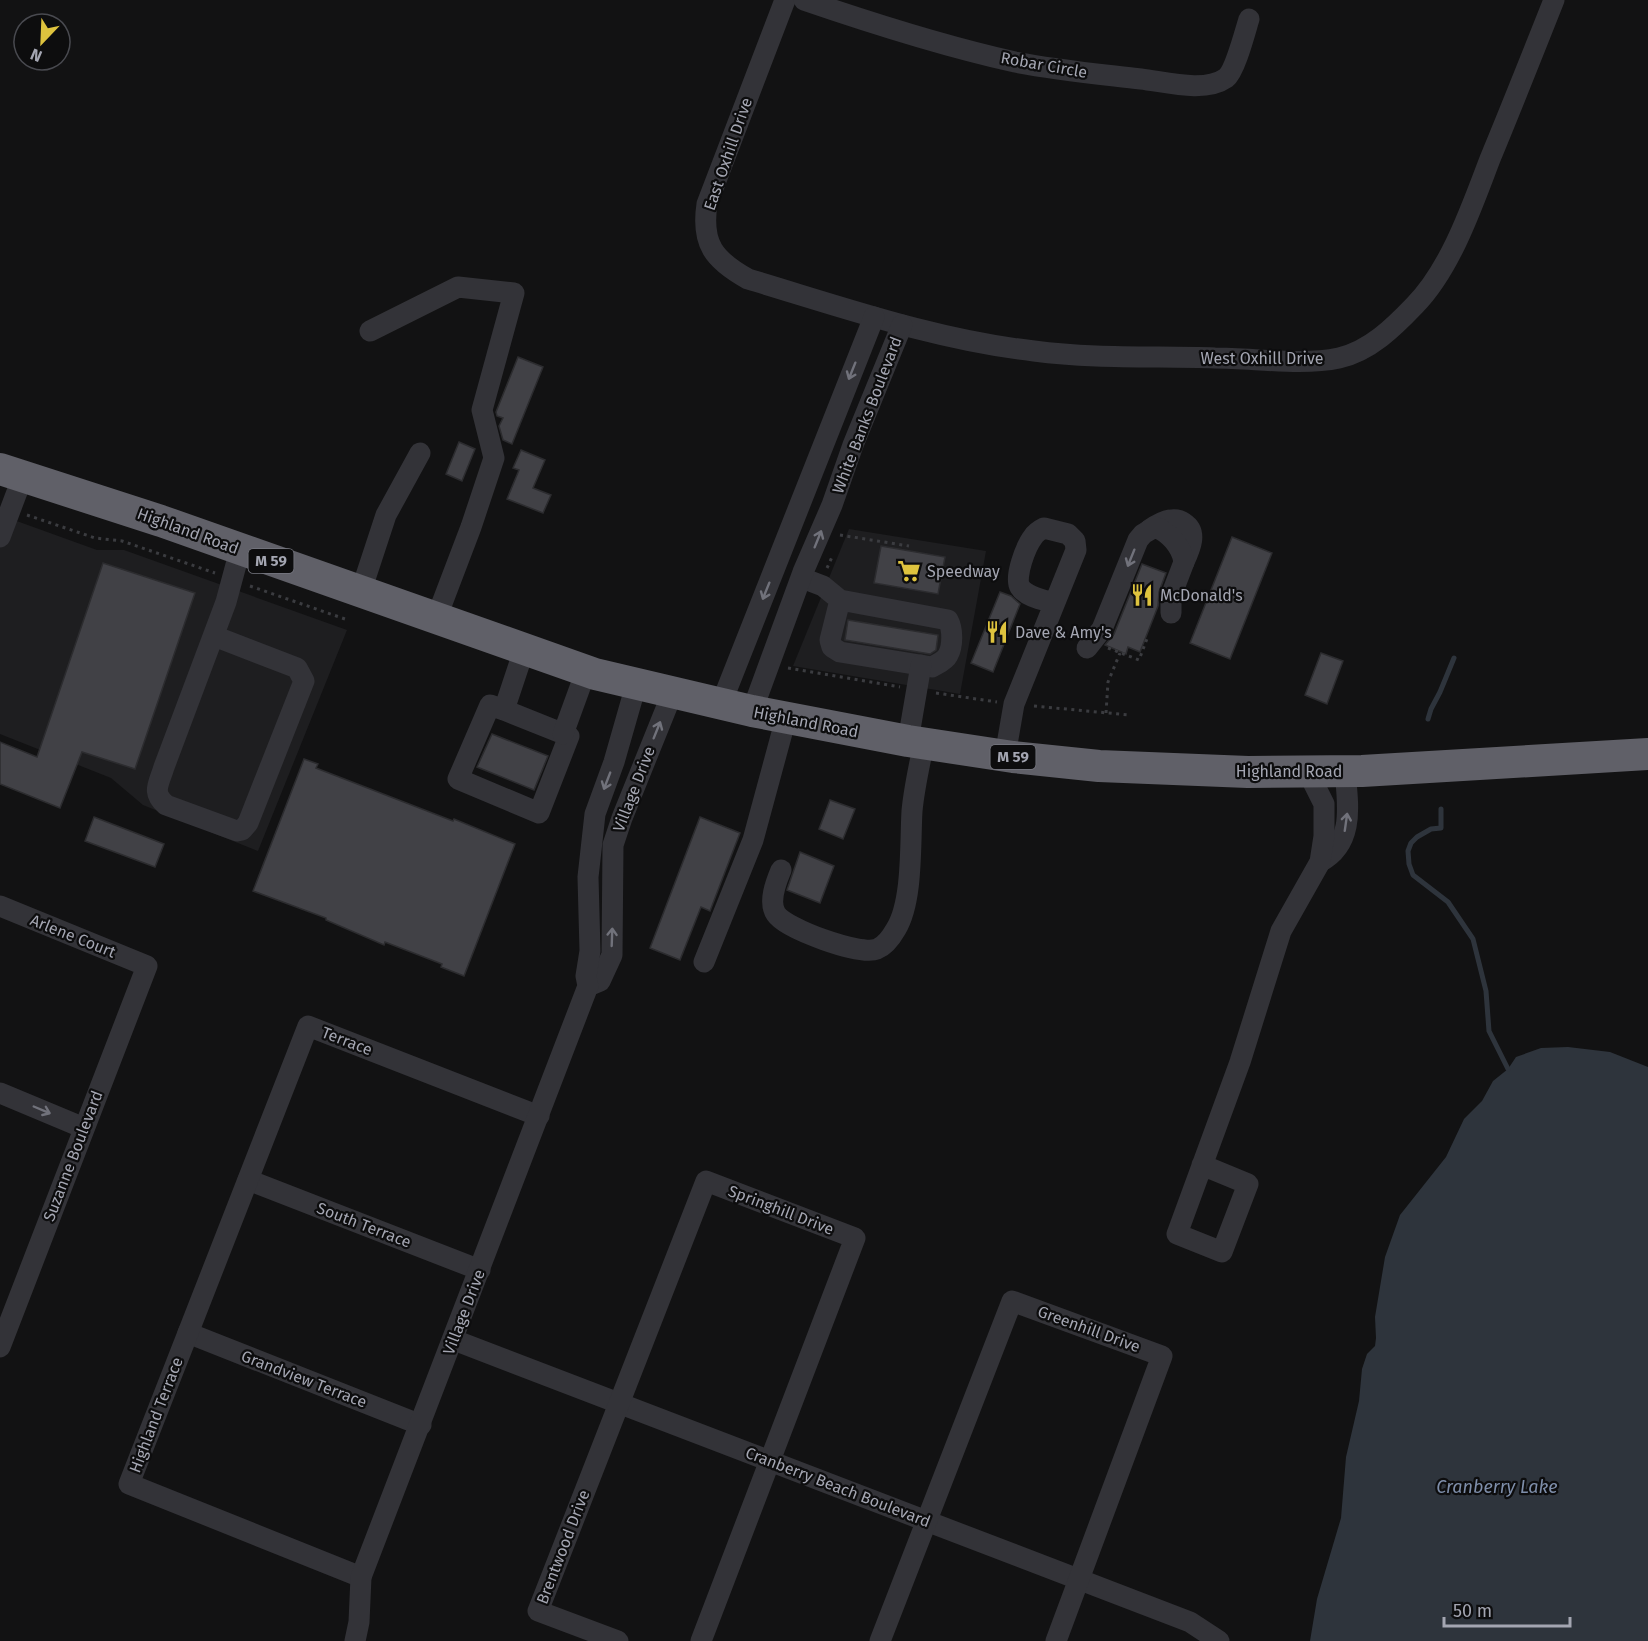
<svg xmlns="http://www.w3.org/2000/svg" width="1648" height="1641" viewBox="0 0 1648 1641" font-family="'Fira Sans',sans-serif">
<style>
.built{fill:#1e1e20}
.water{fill:#2e343c}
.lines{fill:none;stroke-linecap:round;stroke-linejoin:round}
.stream{stroke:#2e343c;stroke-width:5}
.building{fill:#414146;stroke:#2c2c2f;stroke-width:1.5}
.path{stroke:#3b3c40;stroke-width:3;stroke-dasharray:3 4.5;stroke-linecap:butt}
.minor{stroke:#333338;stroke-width:21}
.highway{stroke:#606068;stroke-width:32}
.oneway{stroke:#71727b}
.labels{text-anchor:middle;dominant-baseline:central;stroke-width:4.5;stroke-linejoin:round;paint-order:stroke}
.shield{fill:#0d0d0e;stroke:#777881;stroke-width:1.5}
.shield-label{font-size:15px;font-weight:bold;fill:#a4a6b2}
.street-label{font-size:16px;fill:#a4a6b2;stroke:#0d0d0e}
.poi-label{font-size:16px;fill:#a4a6b2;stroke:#0d0d0e;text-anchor:start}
.water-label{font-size:18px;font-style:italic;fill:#7e8eaa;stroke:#0d0d0e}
</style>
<rect width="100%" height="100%" fill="#121213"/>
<g class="built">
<polygon points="0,515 97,550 124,550 347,630 258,851 143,805 111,778 0,734"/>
<polygon points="849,529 986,551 960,694 793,666"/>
</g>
<polygon class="water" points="1568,1047 1610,1052 1648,1067 1648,1641 1310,1641 1317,1599 1341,1518 1346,1457 1359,1401 1362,1369 1367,1354 1375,1346 1376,1338 1375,1317 1385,1257 1400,1215 1446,1157 1464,1119 1482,1101 1493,1081 1508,1069 1516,1057 1541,1048"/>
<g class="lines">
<g class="stream">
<polyline points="1428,719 1431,709 1440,692 1454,658"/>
<polyline points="1441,809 1441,828 1431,829 1417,837 1411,843 1408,851 1409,864 1413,875 1448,902 1473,939 1486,991 1489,1031 1508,1069"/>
</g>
</g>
<g class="building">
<polygon points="518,357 543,367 512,444 503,440 499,426 503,418 497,416 496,412"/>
<polygon points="459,442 475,449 462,481 446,474"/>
<polygon points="521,450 545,460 533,488 551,495 543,513 507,499 519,470 513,468"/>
<polygon points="1232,537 1272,553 1230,659 1190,643"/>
<polygon points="881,546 945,557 938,594 874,583"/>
<polygon points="103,563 195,593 135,769 82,752 60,808 0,784 0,742 37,757"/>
<polygon points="1142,564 1166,573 1159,592 1158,606 1140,652 1128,647 1126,654 1105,645 1114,634"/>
<polygon points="1000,592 1011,596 1020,604 993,672 971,663"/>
<polygon points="848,620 938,635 936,650 930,654 845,640"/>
<polygon points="1321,653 1343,661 1327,704 1305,695"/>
<polygon points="492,734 548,756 534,790 477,767"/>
<polygon points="304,759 318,764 316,768 453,821 454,819 515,844 464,976 441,967 442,964 385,942 384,945 326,920 326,918 253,891"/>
<polygon points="830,800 855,809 843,839 819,829"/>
<polygon points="94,817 164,844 155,867 85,841"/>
<polygon points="700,817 740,833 710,911 701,907 680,960 650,948"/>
<polygon points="800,852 834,866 820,903 787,890"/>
</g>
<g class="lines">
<g class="path">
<polyline points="27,515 95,538 122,541 215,573"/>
<polyline points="840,535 909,546"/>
<polyline points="827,568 833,555"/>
<polyline points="250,586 345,619"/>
<polyline points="1108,648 1139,660 1148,636"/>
<polyline points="788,668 900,687"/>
<polyline points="936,693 997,702"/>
<polyline points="1034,706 1129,715"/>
<polyline points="1106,713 1108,682 1120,653"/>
</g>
<g class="minor">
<path d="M785,0L707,204C701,244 714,260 748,279C842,307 936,340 1034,351C1094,359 1155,356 1215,358C1254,358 1302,366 1339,358C1370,351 1394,327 1415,305C1451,268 1472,206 1490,159C1512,106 1533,53 1554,0"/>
<path d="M804,0C874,24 943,46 1015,62C1056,70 1099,74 1141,79C1166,82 1205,93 1226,78C1235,71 1245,32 1249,19"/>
<polyline points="370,331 458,287 514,293 482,410 494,458 471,527 436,619"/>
<path d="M1149,530C1155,526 1163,521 1170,520C1176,519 1180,520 1184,523C1198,532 1190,549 1184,562"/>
<polyline points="0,537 23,476"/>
<path d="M802,578L823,586L840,600L948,620C953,629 953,646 948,655C945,661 937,664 932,667L840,652L832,647L830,640L840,600"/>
<polyline points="361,591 386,515 420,453"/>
<path d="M214,636L297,668L304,681L248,823L242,830L237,831L166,805C151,792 159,784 164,767L226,602L240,550"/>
<path d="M1087,648L1102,629L1138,540L1143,534L1155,527C1169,532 1182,547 1184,562L1171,596V613"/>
<polyline points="721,704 874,317"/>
<polyline points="504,710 490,705 458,779 539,813 569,736 504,710 524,650"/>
<polyline points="752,711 803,572 832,505 853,445 902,325"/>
<polyline points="563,734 586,671"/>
<polyline points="908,741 921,665"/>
<path d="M1005,756L1014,704L1076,550L1075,541L1068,534L1044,528C1040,530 1036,532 1033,537C1026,546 1014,577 1020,587C1026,597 1044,600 1054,603"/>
<path d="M1320,862C1355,843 1348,805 1345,771"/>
<path d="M781,870C776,882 768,902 776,914C786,929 860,956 877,949C885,946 892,936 896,929C913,901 910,844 912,811C914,789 919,766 924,743"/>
<polyline points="0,906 147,966 0,1347"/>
<polyline points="704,962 753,840 786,718"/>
<polyline points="588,986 600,981 612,955 613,845 622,818 672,694"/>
<polyline points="0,1093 84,1128"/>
<polyline points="1202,1165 1248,1184 1222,1252 1177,1234 1240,1062 1281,931 1320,862 1324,836 1324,804 1308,772"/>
<polyline points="248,1180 480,1270"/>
<polyline points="188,1333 421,1425"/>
<polyline points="454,1340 1190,1622 1219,1641"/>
<polyline points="361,1577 129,1484 308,1026 539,1116"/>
<polyline points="355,1641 359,1622 361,1577 588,986 586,976 590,951 588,877 595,814 614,762 636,685"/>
<polyline points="618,1641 538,1611 706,1181 855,1238 701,1641"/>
<polyline points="880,1641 1012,1301 1162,1356 1056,1641"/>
</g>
<polyline class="highway" points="0,469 161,521 595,674 752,711 908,741 1013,757 1099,766 1248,772 1362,771 1648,754"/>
</g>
<defs><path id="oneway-shaft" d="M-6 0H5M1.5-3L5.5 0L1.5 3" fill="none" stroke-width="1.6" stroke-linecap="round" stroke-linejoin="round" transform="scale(1.5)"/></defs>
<g class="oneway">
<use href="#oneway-shaft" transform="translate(852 371) rotate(112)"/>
<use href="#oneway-shaft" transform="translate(818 539) rotate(-68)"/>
<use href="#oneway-shaft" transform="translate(1131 558) rotate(112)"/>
<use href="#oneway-shaft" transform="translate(766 591) rotate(112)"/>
<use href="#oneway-shaft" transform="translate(657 730) rotate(-68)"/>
<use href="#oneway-shaft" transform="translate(607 781) rotate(111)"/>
<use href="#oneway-shaft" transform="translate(1346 822) rotate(-82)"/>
<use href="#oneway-shaft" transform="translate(612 937) rotate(-88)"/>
<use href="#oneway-shaft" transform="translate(42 1110) rotate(23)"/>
</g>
<defs>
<g id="supermarket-bare" transform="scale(1.8)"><path d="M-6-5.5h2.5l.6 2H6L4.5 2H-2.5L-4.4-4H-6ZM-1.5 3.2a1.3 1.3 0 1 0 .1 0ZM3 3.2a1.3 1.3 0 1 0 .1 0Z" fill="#dec33e" stroke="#0d0d0e" stroke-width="2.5" paint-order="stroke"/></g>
<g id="restaurant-bare" transform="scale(1.8)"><path d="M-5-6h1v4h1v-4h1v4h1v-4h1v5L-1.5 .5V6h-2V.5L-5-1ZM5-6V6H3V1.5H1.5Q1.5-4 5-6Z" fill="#dec33e" stroke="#0d0d0e" stroke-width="2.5" paint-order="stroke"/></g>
</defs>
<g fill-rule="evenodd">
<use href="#supermarket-bare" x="909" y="571"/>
<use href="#restaurant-bare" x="1142" y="595"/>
<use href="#restaurant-bare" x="997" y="632"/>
</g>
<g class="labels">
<g class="shield">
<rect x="248.5" y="549" width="45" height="24" rx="4.5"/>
<rect x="990.5" y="745" width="45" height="24" rx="4.5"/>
</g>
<g class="shield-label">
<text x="271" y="561">M 59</text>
<text x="1013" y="757">M 59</text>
</g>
<g class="street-label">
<text transform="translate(1044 65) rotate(10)">Robar Circle</text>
<text transform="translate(728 154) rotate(-71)">East Oxhill Drive</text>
<text x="1262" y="358">West Oxhill Drive</text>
<text transform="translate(867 415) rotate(-69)">White Banks Boulevard</text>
<text transform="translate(188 531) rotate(20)">Highland Road</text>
<text transform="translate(806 722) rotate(11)">Highland Road</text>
<text x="1289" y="771">Highland Road</text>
<text transform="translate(634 789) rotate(-69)">Village Drive</text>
<text transform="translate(73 936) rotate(22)">Arlene Court</text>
<text transform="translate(347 1041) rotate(21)">Terrace</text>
<text transform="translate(73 1156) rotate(-69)">Suzanne Boulevard</text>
<text transform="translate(781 1210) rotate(21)">Springhill Drive</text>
<text transform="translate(364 1225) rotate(21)">South Terrace</text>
<text transform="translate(464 1312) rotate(-69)">Village Drive</text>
<text transform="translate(1089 1329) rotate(20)">Greenhill Drive</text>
<text transform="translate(304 1379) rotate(21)">Grandview Terrace</text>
<text transform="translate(156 1415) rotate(-69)">Highland Terrace</text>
<text transform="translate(838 1487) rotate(21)">Cranberry Beach Boulevard</text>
<text transform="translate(563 1547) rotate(-69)">Brentwood Drive</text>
</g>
<g class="poi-label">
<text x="927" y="571">Speedway</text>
<text x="1160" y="595">McDonald's</text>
<text x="1015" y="632">Dave &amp; Amy's</text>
</g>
<g class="water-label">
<text x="1497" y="1487">Cranberry Lake</text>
</g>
</g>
<g transform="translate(42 42) rotate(203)"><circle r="28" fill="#0d0d0e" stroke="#494a50" stroke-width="1.5"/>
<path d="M0-4.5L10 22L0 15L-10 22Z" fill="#dec33e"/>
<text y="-9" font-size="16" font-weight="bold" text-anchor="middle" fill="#a4a6b2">N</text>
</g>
<path d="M1444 1617v9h126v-9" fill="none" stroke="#a4a6b2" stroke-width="3"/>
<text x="1453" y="1617" font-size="18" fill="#a4a6b2" stroke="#0d0d0e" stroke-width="4.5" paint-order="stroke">50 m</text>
</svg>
